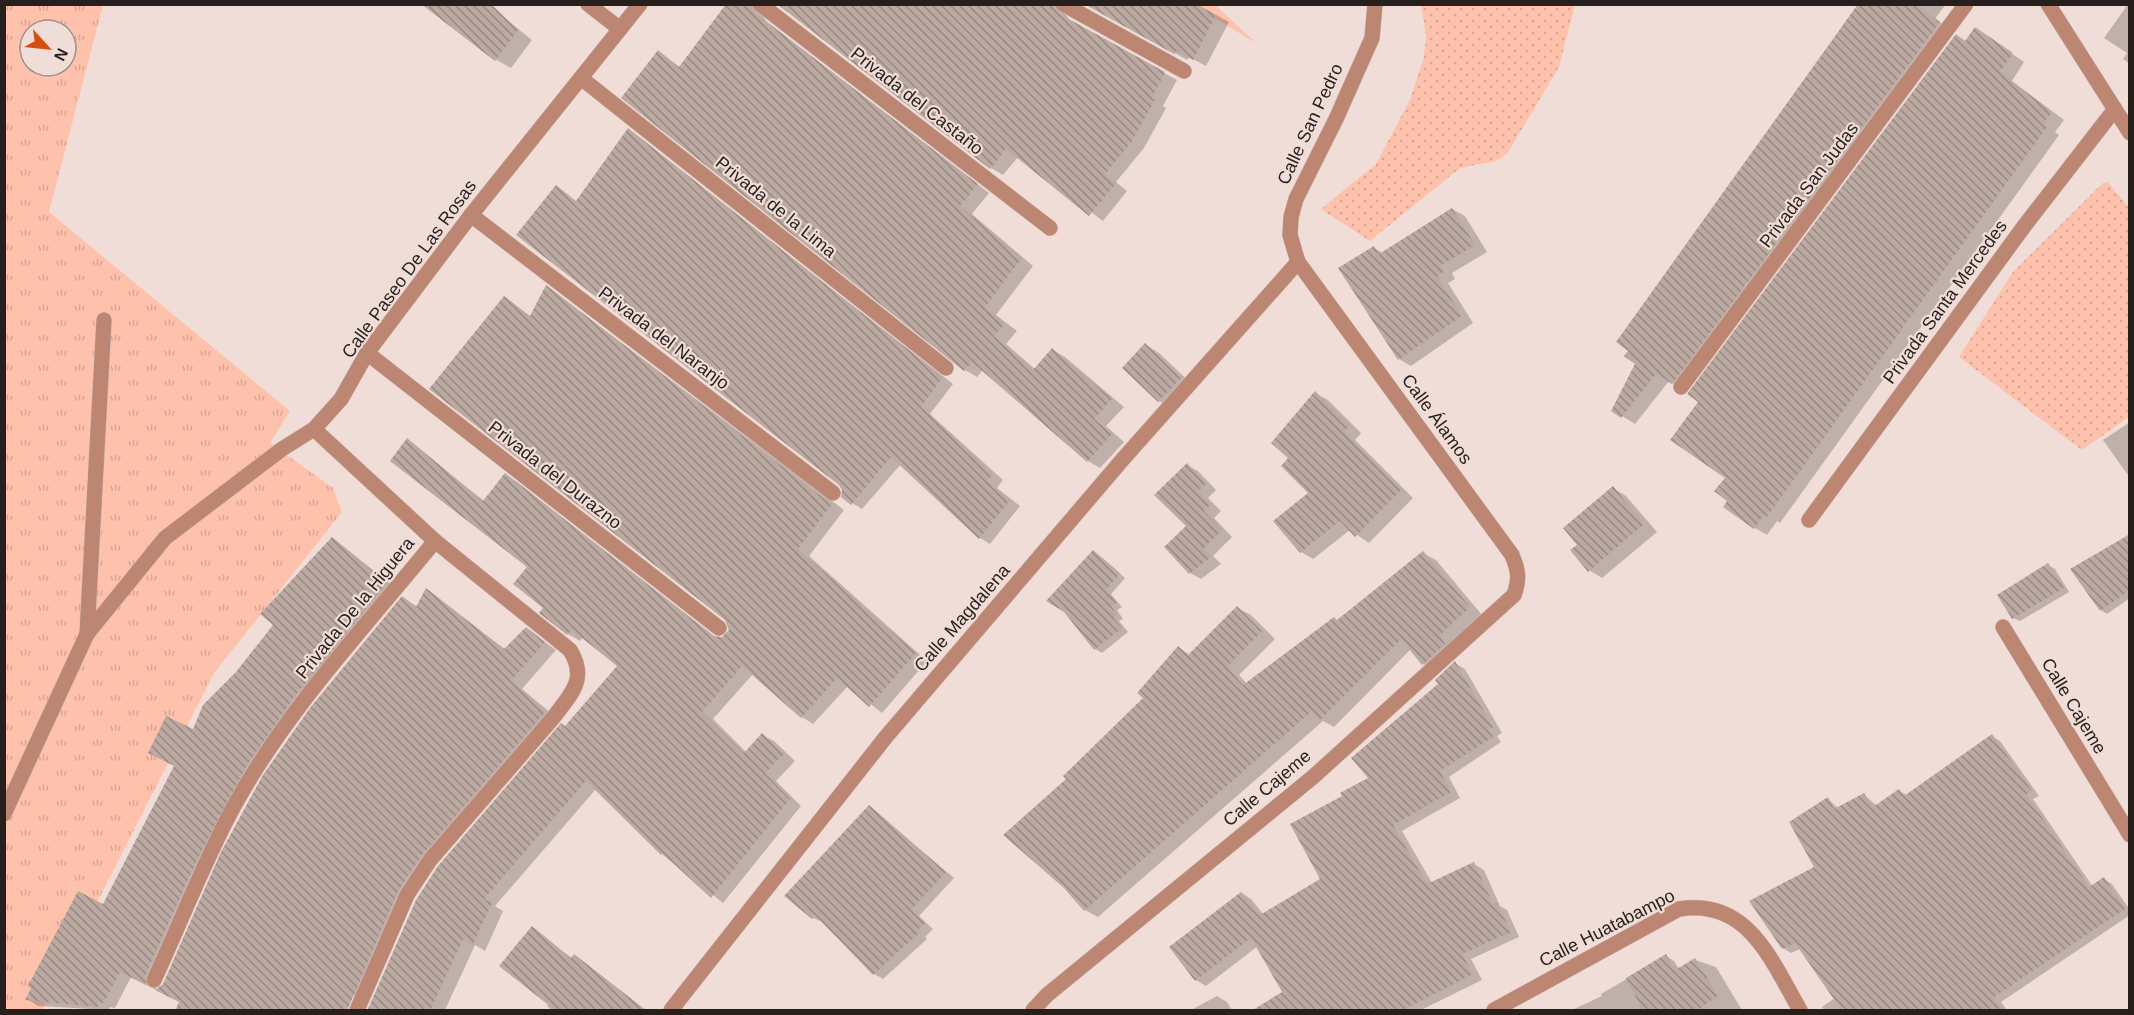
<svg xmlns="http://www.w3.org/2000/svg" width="2134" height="1015" viewBox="0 0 2134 1015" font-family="Arial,sans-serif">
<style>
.grass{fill:url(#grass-tufts);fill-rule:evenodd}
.park{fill:url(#park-dots)}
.shadow{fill:#0003}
.building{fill:url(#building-back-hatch)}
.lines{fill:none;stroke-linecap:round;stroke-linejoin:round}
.minor-casing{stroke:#ccbbb5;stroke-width:16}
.minor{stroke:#bc8673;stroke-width:15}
.labels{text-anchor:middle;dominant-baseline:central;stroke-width:4.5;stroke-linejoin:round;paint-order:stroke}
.street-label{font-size:18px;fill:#261f1c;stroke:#f0ddd7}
</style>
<defs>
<pattern id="grass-tufts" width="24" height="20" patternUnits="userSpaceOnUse" patternTransform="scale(1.5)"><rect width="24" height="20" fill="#fec1ab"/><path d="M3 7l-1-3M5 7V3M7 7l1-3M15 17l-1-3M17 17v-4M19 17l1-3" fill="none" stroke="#daa593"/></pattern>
<pattern id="park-dots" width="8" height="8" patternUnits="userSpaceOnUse" patternTransform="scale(1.5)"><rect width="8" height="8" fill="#fec1ab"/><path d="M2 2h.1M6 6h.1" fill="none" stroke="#daa593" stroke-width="1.8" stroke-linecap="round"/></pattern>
<pattern id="building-back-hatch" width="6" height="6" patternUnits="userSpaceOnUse" patternTransform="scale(1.5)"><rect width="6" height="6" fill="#bba9a2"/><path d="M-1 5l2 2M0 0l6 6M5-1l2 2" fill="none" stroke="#988983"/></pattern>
</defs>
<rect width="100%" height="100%" fill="#f0ddd7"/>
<g class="grass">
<path d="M5,5H103L49,212L290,411L270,443L333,488L342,512L214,673L42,1010H5ZM30,30H66V66H30Z"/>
<polygon points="1193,5 1215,5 1256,43"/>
</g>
<g class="park">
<polygon points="1421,5 1575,5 1559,67 1507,154 1496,161 1460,168 1370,241 1321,209 1376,164 1410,100 1424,57 1426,35"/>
<polygon points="2108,182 2129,208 2129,417 2082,450 1959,357 2013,272 2102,184"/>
</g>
<g class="shadow">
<polygon points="487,4 532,40 511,68 495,59"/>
<polygon points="732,4 766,4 763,15 766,21 989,193 972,214 1033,266 996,315 1017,331 1006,344 1035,369 1052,350 1065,357 1124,407 1106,426 1124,442 1100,468 1088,461 983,370 977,377 965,370 623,97 658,52 681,68"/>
<polygon points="779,4 1069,4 1065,13 1070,21 1177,80 1163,106 1166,108 1144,148 1116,182 1127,191 1103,221 1018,157 1003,175 991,168"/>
<polygon points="1087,4 1196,4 1229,22 1206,66 1189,57 1187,60"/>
<polygon points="1860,4 1946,4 1935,19 1952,31 1685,391 1669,381 1635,424 1622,416"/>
<polygon points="2123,4 2130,4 2130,64 2123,59 2127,53 2104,38 2126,7"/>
<polygon points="1976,29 2024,62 2012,81 2064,120 2055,132 2059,135 1780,523 1777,521 1767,535 1755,528 1730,500 1727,477 1956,36 1966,42"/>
<polygon points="628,130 953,384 930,414 1003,480 997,488 1020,506 990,544 980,538 901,464 862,509 852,503 844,489 556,187 577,202"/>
<polygon points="1452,209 1465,216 1487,252 1452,273 1455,279 1448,283 1473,323 1411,366 1399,359 1374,248 1383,253"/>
<polygon points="547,287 844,510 809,556 927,661 882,713 848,686 813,724 802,717 753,674 713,719 746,752 762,735 774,741 795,761 776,781 801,806 723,903 662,854 596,789 495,906 503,911 485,951 475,945 445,1010 384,1010 566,728 619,666 583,637 580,641 568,634 541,612 546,608 529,567 407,440 484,501 505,475 517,482 717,638 723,639 730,630 726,619 505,298 531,317"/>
<polygon points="1146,345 1159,353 1194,386 1172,409 1159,401 1124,368"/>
<polygon points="1315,393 1328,400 1361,433 1355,440 1413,498 1369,543 1350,530 1313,559 1301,552 1310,493 1290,458"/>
<polygon points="2130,422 2130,478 2103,440"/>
<polygon points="1187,465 1198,471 1216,490 1208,498 1221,511 1214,518 1232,537 1213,556 1221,564 1201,579 1190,573"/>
<polygon points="1613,488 1626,496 1657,532 1602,578 1589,570 1579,545"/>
<polygon points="333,538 398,590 258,772 156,983 156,990 131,977 115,1008 110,1007 109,1010 38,1006 27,999 104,906 194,731 275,624"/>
<polygon points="2129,543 2130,598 2107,614 2101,610"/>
<polygon points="1423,553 1436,560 1482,615 1436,671 1423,664 1411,649 1334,727 1323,721 1098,917 1085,910 1069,779 1145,698 1179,648 1190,655 1237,608 1251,615 1275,639 1239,675 1247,684 1338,622"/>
<polygon points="1100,556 1125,578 1111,594 1122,607 1117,610 1123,619 1119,621 1128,632 1102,653 1095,649 1065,610"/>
<polygon points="2048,565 2055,569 2069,592 2020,621 2013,618"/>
<polygon points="426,590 506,650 526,629 556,650 522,689 557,718 434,861 410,898 365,1001 344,991 164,985 403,598 418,607"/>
<polygon points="1455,663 1465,669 1502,733 1497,736 1501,742 1449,777 1460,798 1402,831 1432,883 1474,864 1484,870 1500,906 1507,910 1519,937 1471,959 1482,980 1421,1010 1254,1010 1284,992 1258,946 1206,986 1196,980 1171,948 1242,893 1251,899 1264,915 1322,880 1344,797 1370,778"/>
<polygon points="1992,736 2000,741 2039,796 2033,799 2093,887 2104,879 2112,884 2130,910 2130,915 2001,1002 2007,1010 1824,1010 1822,1007 1835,998 1800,949 1791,953 1783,948 1816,868 1828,799 1838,808 1864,795 1877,806 1899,791 1907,795"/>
<polygon points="869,807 954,878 919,916 933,929 925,937 927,939 883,979 874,974 823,922 813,918 786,896"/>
<polygon points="533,928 572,959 631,1010 552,1010 547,1006 549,1004"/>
<polygon points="1666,956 1674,961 1679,969 1695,960 1716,967 1742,1010 1572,1010 1602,996 1601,994"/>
<polygon points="1217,996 1227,1002 1232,1010 1191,1010"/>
</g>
<g class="building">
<polygon points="421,4 491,4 518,30 495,61"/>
<polygon points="726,4 750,4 754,12 978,184 960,206 1022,258 985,307 1005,323 994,336 1033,370 1052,348 1112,399 1094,419 1112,434 1087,462 972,362 964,371 621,98 658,50 679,67"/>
<polygon points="777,4 1053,4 1058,13 1165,72 1152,98 1155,100 1132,141 1105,174 1116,183 1089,216 1006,149 990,169"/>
<polygon points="1084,4 1196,4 1216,15 1193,60 1176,51 1174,54"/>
<polygon points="1858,4 1915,4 1940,22 1672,384 1656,374 1621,418 1611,411 1635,364 1624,356 1628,351 1616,342"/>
<polygon points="1975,27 2013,53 2000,72 2052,112 2043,124 2047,127 1767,517 1764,514 1754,529 1723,507 1727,501 1714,491 1725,478 1670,440 1698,402 1687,394 1956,34 1965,41"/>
<polygon points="628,128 943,377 921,407 993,474 987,481 1010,500 979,539 891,457 851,505 841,497 842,490 839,485 516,235 556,185 576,201"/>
<polygon points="1452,208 1475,245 1440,266 1444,272 1437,276 1462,316 1398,360 1338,268 1374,246 1379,254"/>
<polygon points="546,285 827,501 833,503 798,549 916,653 869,707 837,678 801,718 742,666 702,712 744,753 762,733 784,754 765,773 790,799 711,898 662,853 661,855 586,781 484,899 492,903 472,946 463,939 430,1011 367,1011 416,900 438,866 561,723 565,726 617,666 572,630 567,635 539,613 543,608 513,584 527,567 390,461 407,438 483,501 505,473 713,636 722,637 729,630 725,620 429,389 504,296 530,316"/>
<polygon points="1145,343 1181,378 1158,402 1122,368"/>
<polygon points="1315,391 1350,425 1344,432 1401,490 1355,537 1340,521 1300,553 1273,521 1308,493 1281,466 1288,458 1271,443"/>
<polygon points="1187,463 1206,483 1198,491 1211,504 1204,511 1222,530 1203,549 1211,557 1189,574 1164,547 1186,526 1154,495"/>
<polygon points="1613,486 1644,524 1588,572 1570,550 1577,545 1563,528"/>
<polygon points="2130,534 2130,590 2100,611 2070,569"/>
<polygon points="332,537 387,583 295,696 247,765 194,866 145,976 146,985 120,972 104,1003 98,1002 98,1007 25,1000 31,988 28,986 78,891 103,904 174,766 148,753 166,716 193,729 203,705 236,672 273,625 260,614"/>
<polygon points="1093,550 1120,573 1106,590 1117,603 1111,606 1117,615 1113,617 1122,628 1094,650 1064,612 1046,601"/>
<polygon points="1423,551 1470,607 1440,635 1445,644 1422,665 1401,639 1320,720 1311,712 1084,911 1064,888 1003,835 1066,779 1063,776 1143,698 1137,693 1178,646 1188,655 1237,606 1262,631 1227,667 1243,685 1334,617 1337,620"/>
<polygon points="2048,563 2064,588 2012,619 1997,595"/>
<polygon points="426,588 504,649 526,627 545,642 511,681 546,711 422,855 398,891 347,1011 175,1011 179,1002 155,990 163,984 221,852 263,775 310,708 402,596 416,607"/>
<polygon points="1455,661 1493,727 1488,730 1493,737 1440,771 1451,792 1393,825 1427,884 1474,862 1493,904 1497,903 1511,932 1462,954 1473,974 1401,1011 1251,1011 1282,992 1251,938 1195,981 1169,947 1241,892 1260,915 1320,879 1290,824 1342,796 1340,793 1368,778 1351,758 1438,684 1435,680"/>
<polygon points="1992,734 2032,791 2026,794 2089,887 2104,877 2125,909 1994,997 2003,1011 1842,1011 1795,943 1782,949 1749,901 1814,867 1789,822 1828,797 1834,809 1864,793 1873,807 1899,789 1904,796"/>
<polygon points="869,805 946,872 911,910 925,923 917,931 919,933 873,975 815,915 812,919 784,896"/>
<polygon points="532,926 571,958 574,954 647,1011 556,1011 499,966"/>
<polygon points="1666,954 1675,970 1695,958 1718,996 1696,1011 1643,1011 1626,978"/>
</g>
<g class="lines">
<g class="minor-casing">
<g id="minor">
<polyline points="588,4 620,29"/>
<polyline points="760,4 1050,228"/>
<polyline points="1063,4 1184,71"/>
<polyline points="2048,4 2130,133"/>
<polyline points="581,78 946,368"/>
<polyline points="471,215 833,493"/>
<polyline points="367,353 719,628"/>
<polyline points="1681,387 1966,4"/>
<polyline points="1809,520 2025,225 2115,109"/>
<polyline points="435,541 314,429 341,399 367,353 471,215 640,4"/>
<polyline points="2003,627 2130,835"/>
<polyline points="87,634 104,320"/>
<polyline points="4,814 87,634 165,538 282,449 314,429"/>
<path d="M154,980C181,922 204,861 234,806C287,709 366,626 435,541L570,650C588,679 571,694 553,718L430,860L407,895L357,1010"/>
<polyline points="671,1010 885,738 1123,459 1298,262"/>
<path d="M1033,1010L1047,995L1313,777L1514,595C1520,578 1518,570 1512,555L1298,262L1290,235L1291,217L1296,199L1336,119L1372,38L1375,4"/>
<path d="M1494,1010L1679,909C1748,898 1771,960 1800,1010"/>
</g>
</g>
<use href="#minor" class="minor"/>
</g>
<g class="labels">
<g class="street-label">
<text transform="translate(917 101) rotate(38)">Privada del Castaño</text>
<text transform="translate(1310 124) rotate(-65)">Calle San Pedro</text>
<text transform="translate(1809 185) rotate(-53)">Privada San Judas</text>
<text transform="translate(776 207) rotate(39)">Privada de la Lima</text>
<text transform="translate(409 269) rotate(-54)">Calle Paseo De Las Rosas</text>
<text transform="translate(1945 302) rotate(-54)">Privada Santa Mercedes</text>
<text transform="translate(664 338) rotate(37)">Privada del Naranjo</text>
<text transform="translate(1437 419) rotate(54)">Calle Álamos</text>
<text transform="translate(555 475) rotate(38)">Privada del Durazno</text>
<text transform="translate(355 608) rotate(-51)">Privada De la Higuera</text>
<text transform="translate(962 618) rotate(-49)">Calle Magdalena</text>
<text transform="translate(2074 706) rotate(59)">Calle Cajeme</text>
<text transform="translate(1267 788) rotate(-40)">Calle Cajeme</text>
<text transform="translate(1607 928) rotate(-27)">Calle Huatabampo</text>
</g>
</g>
<rect width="2134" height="1015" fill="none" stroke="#261f1c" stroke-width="12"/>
<g transform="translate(48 48) rotate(117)"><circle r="28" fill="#f0ddd7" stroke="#9f918c" stroke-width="1.5"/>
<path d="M0-4.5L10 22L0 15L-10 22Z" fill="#d44f11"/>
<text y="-9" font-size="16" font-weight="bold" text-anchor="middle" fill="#261f1c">N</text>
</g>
</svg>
